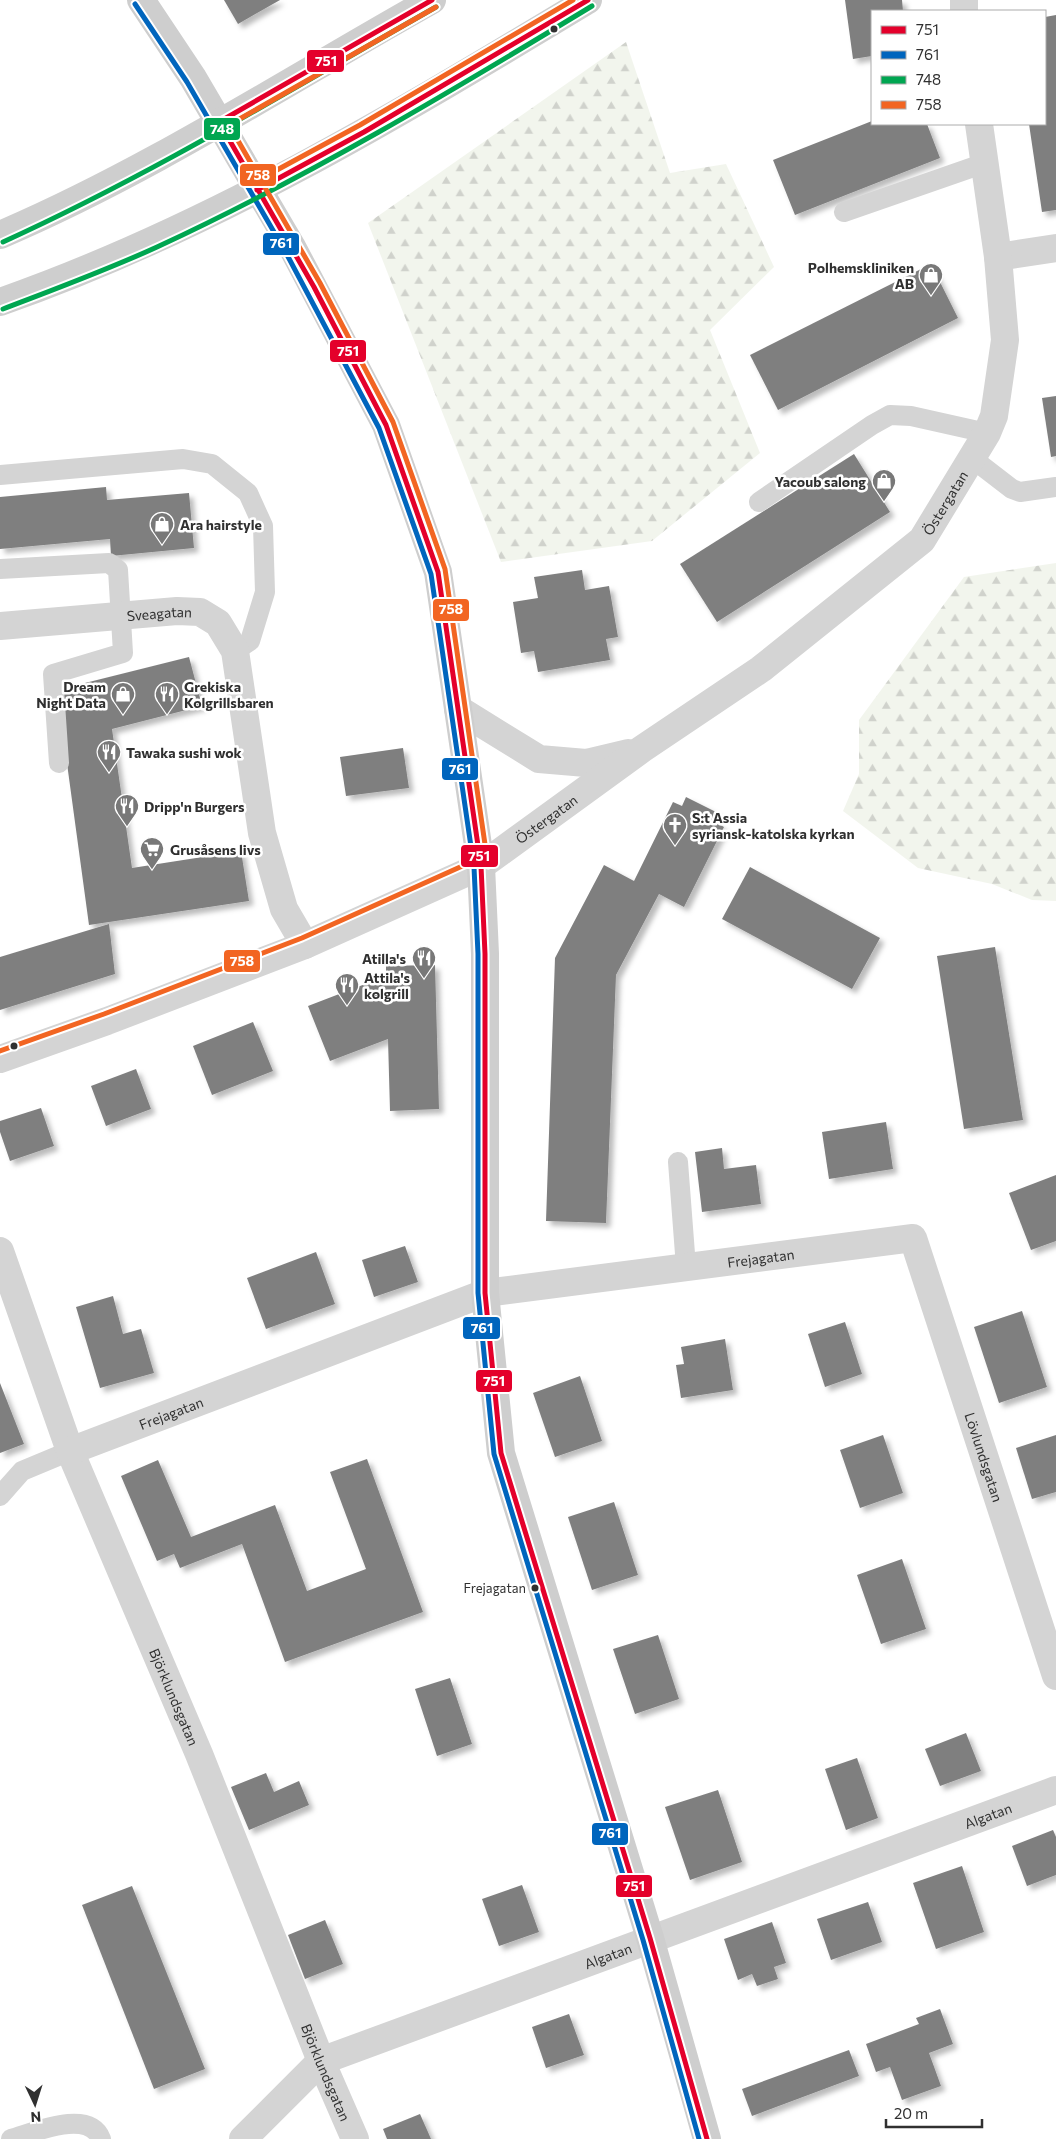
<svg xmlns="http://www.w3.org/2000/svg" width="1056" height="2139" viewBox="0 0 1056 2139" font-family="Commissioner,sans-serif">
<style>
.forest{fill:url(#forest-firs)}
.building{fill:#7f7f7f;filter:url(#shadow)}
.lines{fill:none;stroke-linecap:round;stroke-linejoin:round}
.lane{stroke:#d4d4d4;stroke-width:20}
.street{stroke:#d4d4d4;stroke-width:28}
.secondary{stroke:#cecece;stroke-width:28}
.bus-1-casing{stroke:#fff;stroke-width:9}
.bus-2-casing{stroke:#fff;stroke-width:9}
.bus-3-casing{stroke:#fff;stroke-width:9}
.bus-4-casing{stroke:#fff;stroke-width:9}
.bus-1{stroke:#e4002b;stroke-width:5}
.bus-2{stroke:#0065bd;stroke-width:5}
.bus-3{stroke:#00a651;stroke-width:5}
.bus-4{stroke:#f26522;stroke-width:5}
.bus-dot{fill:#303030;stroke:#fff;stroke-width:2}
.labels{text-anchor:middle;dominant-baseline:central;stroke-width:5;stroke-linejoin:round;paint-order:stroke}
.bus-label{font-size:13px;fill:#303030;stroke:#fff;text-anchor:end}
.poi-label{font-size:14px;font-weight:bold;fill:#303030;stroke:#fff;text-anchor:start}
.street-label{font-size:14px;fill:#303030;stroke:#fff}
.line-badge{stroke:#fff;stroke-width:2}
.badge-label{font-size:14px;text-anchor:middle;font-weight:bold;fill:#fff}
</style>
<defs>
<pattern id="forest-firs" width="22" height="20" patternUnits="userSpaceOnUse" patternTransform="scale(1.25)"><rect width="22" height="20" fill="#f2f5ed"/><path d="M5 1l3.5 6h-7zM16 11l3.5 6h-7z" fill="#d0d2cc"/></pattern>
<filter id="shadow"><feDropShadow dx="4.5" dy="4.5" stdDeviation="2.5" flood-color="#0004"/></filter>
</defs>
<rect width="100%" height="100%" fill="#fff"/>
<g class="forest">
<polygon points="626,42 670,173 726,164 774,267 710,330 760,453 652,541 501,562 368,223"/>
<polygon points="1056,563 1056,901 1032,900 992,884 918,868 843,811 859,774 859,720 964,577"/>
</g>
<g class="building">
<polygon points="224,0 280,0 238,24"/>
<polygon points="845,0 902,0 903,11 872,11 872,56 853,59"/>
<polygon points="1056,15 1056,210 1042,212 1029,124 1045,124 1045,17"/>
<polygon points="872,121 872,124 927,124 940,158 795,215 773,160"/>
<polygon points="931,264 958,318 778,410 750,355"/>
<polygon points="1056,396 1056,456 1051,457 1042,398"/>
<polygon points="854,454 890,512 717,622 680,564"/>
<polygon points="106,487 107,500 189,493 194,548 111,556 110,539 0,549 0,497"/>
<polygon points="582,570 585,590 609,586 618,637 606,639 610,660 538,672 534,651 521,653 513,602 538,598 534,577"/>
<polygon points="189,657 202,706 112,729 132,868 241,851 249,901 89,925 57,690"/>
<polygon points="403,748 409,788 346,796 340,757"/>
<polygon points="686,797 720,814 715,822 724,827 684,907 659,894 616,975 606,1223 546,1221 555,958 604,865 634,881 673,802 682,806"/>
<polygon points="750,867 880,938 852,989 722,919"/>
<polygon points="109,924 115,974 0,1010 0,957"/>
<polygon points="995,947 1023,1120 964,1129 937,956"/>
<polygon points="435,965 439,1109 390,1111 388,1039 330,1061 308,1006 386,976 386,966"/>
<polygon points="253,1022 273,1071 212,1095 193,1046"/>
<polygon points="136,1069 151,1109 106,1126 91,1086"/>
<polygon points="41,1108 54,1146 10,1161 0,1132 0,1121"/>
<polygon points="886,1122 893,1169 829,1179 822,1132"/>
<polygon points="722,1148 724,1169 756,1165 761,1204 702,1212 695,1152"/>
<polygon points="1056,1175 1056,1241 1031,1250 1009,1193"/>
<polygon points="405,1246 418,1282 374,1297 362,1260"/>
<polygon points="316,1252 335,1304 266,1329 247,1278"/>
<polygon points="113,1296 123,1334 141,1329 154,1373 100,1388 76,1307"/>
<polygon points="1022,1311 1047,1387 999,1403 974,1327"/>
<polygon points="845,1322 862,1374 825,1387 808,1334"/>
<polygon points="725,1339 733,1390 681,1398 676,1365 684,1364 681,1347"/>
<polygon points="580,1376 602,1441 555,1457 533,1393"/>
<polygon points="0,1383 24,1444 0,1453"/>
<polygon points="883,1435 903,1493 860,1508 840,1450"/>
<polygon points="1056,1435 1056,1492 1032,1499 1016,1448"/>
<polygon points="367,1459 423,1612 285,1662 242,1544 180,1568 174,1554 157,1561 121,1476 158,1460 191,1537 275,1505 307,1591 366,1569 330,1472"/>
<polygon points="614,1502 638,1575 592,1590 568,1517"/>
<polygon points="902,1559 926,1629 881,1644 857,1575"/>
<polygon points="658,1635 679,1699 635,1714 613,1649"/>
<polygon points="450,1678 472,1744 437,1756 415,1689"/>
<polygon points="966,1733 981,1771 940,1786 925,1749"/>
<polygon points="857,1758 878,1818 846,1830 825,1769"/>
<polygon points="266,1773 274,1792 299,1781 309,1805 249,1830 231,1787"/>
<polygon points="718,1790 742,1862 690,1880 665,1807"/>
<polygon points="1053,1830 1056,1837 1056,1875 1027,1886 1012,1846"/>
<polygon points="962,1866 984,1932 936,1949 913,1883"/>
<polygon points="522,1885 539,1932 499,1946 482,1899"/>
<polygon points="132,1886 205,2069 154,2089 82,1905"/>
<polygon points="868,1902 882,1942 831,1960 817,1919"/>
<polygon points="325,1920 343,1964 305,1979 288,1935"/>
<polygon points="772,1922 786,1963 774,1967 778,1979 757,1986 752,1974 738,1980 724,1939"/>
<polygon points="940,2009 953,2044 929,2053 941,2086 902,2100 890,2067 876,2072 866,2044 919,2024 916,2018"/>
<polygon points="569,2014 584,2055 546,2068 532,2027"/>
<polygon points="849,2050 859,2076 752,2116 742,2089"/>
<polygon points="420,2114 431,2139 387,2139 383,2129"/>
</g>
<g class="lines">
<g class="lane">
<polyline points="844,212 985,163"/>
<polyline points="973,459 1012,489 1020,492 1056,487"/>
<polyline points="0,475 183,459 212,464 248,493 263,526 265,592 250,641 235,651"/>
<polyline points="759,502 872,425 890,415 911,416 987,433"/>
<polyline points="0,569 109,563 118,570 123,653 53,674 59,763"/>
<polyline points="678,1162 686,1267"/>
<polyline points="0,1496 22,1471 70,1451"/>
<path d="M11,2139C33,2133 89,2108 101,2139"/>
</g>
<g class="street">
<polyline points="964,11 964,0"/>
<polyline points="998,257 1056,248"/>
<path id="s1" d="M0,626L177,611L200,612L218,623L235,651L262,833L284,909L305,945"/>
<polyline points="458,709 539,759 586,763 628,753"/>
<path id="s2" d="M0,1059L107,1021L305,945L481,866L642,749L761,669L922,540L987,433L994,416L1005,340L998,257L979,124"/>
<path id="s3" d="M0,1251L70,1451L199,1754L321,2061L355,2139"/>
<path id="s4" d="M70,1451L485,1293L913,1238L1056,1676"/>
<path id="s5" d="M243,2139L321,2061L1056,1790"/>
</g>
<g class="secondary">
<polyline points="141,0 193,78 292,247 386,425 438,572 481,866 485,954 485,1293 501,1453 650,1938 707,2139"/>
<path d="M0,235C148,172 291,79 432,0"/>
<path d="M0,302C209,229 399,114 588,0"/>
</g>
<g class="bus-1-casing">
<g id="bus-1">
<polyline points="219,122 314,287 386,425 438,572 481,866 485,954 485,1293 501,1453 650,1938 707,2139"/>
<polyline points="219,122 432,0"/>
<polyline points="257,190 364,132 588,0"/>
</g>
</g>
<g class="bus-2-casing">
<polyline id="bus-2" points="135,4 187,82 285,251 379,428 431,574 474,867 478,954 478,1293 494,1454 643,1940 699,2139"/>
</g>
<g class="bus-3-casing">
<g id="bus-3">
<path d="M3,242C153,174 293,88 436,7"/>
<path d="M3,309C55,289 107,270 157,247C308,177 450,92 592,6"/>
</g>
</g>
<g class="bus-4-casing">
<g id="bus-4">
<polyline points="436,7 229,125 320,283 393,422 445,569 488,865"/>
<polyline points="253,183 360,125 573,0"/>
<polyline points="0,1051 104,1014 302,938 478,859"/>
</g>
</g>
<use href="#bus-1" class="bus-1"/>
<use href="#bus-2" class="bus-2"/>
<use href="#bus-3" class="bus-3"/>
<use href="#bus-4" class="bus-4"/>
</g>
<defs>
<g id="shop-pin" transform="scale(1.25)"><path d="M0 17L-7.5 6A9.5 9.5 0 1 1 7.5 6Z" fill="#787878" stroke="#fff"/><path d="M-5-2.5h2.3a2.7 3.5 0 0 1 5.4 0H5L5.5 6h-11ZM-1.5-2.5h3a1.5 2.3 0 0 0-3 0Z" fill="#fff"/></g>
<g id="restaurant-pin" transform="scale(1.25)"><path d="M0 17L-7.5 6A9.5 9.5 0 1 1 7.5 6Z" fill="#787878" stroke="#fff"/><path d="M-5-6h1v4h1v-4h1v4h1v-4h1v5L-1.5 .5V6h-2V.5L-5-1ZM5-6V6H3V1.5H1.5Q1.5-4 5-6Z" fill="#fff"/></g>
<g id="church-pin" transform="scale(1.25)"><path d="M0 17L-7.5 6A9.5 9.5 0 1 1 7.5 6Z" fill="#787878" stroke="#fff"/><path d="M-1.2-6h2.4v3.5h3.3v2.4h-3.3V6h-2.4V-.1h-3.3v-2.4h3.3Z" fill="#fff"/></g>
<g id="supermarket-pin" transform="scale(1.25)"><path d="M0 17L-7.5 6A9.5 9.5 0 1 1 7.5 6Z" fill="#787878" stroke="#fff"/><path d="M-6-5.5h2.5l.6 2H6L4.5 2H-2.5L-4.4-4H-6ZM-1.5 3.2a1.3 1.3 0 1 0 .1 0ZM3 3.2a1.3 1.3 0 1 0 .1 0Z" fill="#fff"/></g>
</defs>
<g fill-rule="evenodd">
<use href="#shop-pin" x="931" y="275"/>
<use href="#shop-pin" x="884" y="481"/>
<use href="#shop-pin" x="162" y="524"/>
<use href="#shop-pin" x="123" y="694"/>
<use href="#restaurant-pin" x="167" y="694"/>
<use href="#restaurant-pin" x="109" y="752"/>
<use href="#restaurant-pin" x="127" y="806"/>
<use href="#church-pin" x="675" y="825"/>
<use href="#supermarket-pin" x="152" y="849"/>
<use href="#restaurant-pin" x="424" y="958"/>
<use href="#restaurant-pin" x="347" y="985"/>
</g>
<g class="bus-dot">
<circle cx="554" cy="29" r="4.5"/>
<circle cx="14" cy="1046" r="4.5"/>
<circle cx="535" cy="1588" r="4.5"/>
</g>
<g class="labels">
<g class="bus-label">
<text x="526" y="1588">Frejagatan</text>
</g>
<g class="poi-label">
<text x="914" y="267" text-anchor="end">Polhemskliniken<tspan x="914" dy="16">AB</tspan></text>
<text x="866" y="481" text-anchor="end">Yacoub salong</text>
<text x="180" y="524">Ara hairstyle</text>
<text x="106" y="686" text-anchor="end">Dream<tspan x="106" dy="16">Night Data</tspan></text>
<text x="184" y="686">Grekiska<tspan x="184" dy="16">Kolgrillsbaren</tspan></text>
<text x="126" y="752">Tawaka sushi wok</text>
<text x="144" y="806">Dripp'n Burgers</text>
<text x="692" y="817">S:t Assia<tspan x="692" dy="16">syriansk-katolska kyrkan</tspan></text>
<text x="170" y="849">Grusåsens livs</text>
<text x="406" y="958" text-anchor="end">Atilla's</text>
<text x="364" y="977">Attila's<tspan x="364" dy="16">kolgrill</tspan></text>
</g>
<g class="street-label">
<text stroke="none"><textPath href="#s2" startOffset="1111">Östergatan</textPath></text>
<text stroke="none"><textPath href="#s1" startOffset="160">Sveagatan</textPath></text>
<text stroke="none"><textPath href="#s2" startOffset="599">Östergatan</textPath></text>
<text stroke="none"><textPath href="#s4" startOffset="722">Frejagatan</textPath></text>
<text stroke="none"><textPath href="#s4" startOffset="108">Frejagatan</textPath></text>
<text stroke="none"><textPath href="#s4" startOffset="1106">Lövlundsgatan</textPath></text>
<text stroke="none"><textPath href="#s3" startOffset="479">Björklundsgatan</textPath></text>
<text stroke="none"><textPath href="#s5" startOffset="821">Algatan</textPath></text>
<text stroke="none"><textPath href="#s5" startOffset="416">Algatan</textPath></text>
<text stroke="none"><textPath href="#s3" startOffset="884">Björklundsgatan</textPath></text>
</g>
</g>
<g class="line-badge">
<rect x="306" y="49" width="39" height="24" rx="5" fill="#e4002b"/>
<rect x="203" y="117" width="38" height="24" rx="5" fill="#00a651"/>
<rect x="239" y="163" width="38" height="24" rx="5" fill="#f26522"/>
<rect x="262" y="232" width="38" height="24" rx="5" fill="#0065bd"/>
<rect x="329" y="339" width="38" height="24" rx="5" fill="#e4002b"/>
<rect x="432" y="598" width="38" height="24" rx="5" fill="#f26522"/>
<rect x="441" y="757" width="38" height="24" rx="5" fill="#0065bd"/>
<rect x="460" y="844" width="39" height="24" rx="5" fill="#e4002b"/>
<rect x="223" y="949" width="38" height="24" rx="5" fill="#f26522"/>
<rect x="462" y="1316" width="39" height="24" rx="5" fill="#0065bd"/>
<rect x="475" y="1369" width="38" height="24" rx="5" fill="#e4002b"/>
<rect x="591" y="1822" width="38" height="24" rx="5" fill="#0065bd"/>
<rect x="615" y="1874" width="38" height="24" rx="5" fill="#e4002b"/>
</g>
<g class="badge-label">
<text x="326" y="66">751</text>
<text x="222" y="134">748</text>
<text x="258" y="180">758</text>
<text x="281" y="248">761</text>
<text x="348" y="356">751</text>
<text x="451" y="614">758</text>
<text x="460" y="774">761</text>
<text x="479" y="861">751</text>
<text x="242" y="966">758</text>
<text x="482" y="1333">761</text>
<text x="494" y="1386">751</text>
<text x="610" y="1838">761</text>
<text x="634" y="1891">751</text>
</g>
<rect x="871" y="10" width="175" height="115" fill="#ffffff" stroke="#acacac"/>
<rect x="881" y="26" width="25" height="8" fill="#e4002b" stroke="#acacac"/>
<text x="916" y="35" font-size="15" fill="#303030">751</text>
<rect x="881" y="51" width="25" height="8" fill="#0065bd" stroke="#acacac"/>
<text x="916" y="60" font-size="15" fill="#303030">761</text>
<rect x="881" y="76" width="25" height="8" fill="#00a651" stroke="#acacac"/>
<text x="916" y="85" font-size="15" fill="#303030">748</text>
<rect x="881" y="101" width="25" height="8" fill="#f26522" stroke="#acacac"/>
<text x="916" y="110" font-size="15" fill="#303030">758</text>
<g transform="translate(35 2104) rotate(176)" stroke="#ffffff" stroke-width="4" paint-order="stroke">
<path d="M0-4L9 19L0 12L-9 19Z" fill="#303030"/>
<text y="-8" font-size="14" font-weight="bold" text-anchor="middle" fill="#303030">N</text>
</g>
<path d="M886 2119v8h96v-8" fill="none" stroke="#303030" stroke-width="2.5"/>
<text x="894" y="2119" font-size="15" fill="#303030" stroke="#ffffff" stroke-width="4" paint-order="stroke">20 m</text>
</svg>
